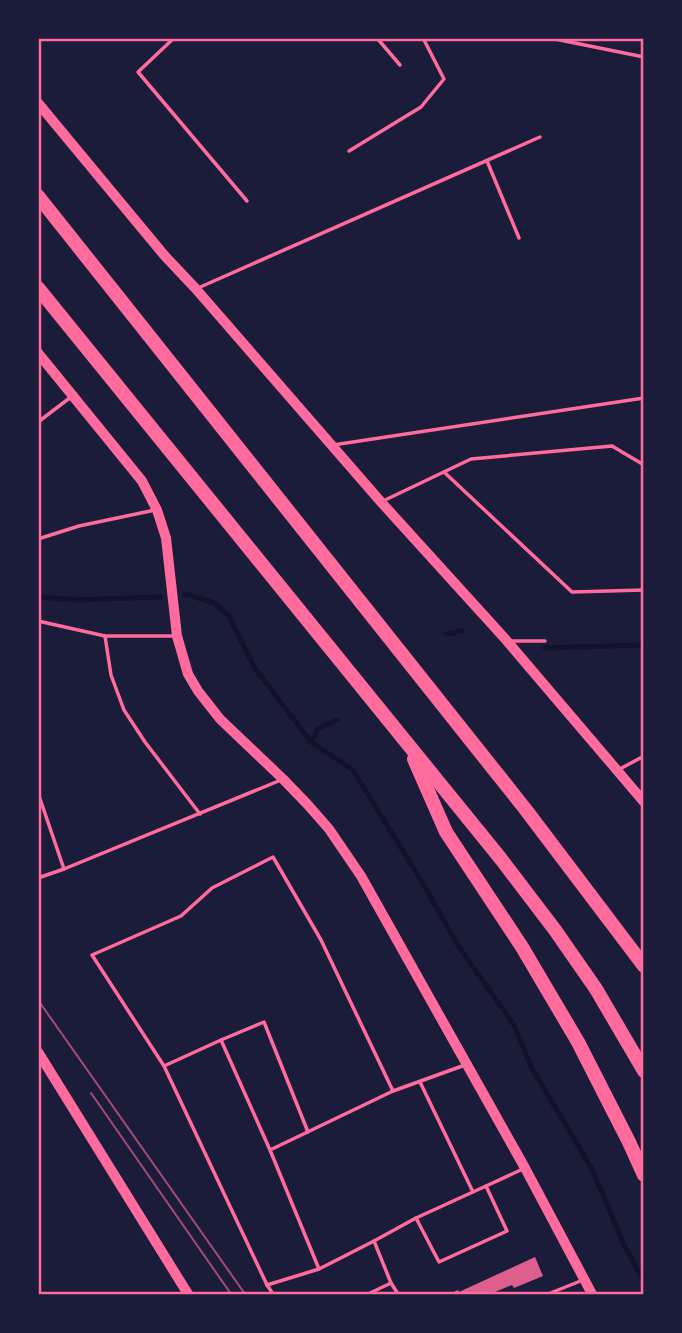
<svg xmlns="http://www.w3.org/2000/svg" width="682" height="1333" viewBox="0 0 682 1333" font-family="Quicksand,sans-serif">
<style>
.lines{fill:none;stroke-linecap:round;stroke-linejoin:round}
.stream{stroke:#12122b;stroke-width:5}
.building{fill:#dd5f8e}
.service{stroke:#ff6b9d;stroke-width:3.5}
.tertiary{stroke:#ff6b9d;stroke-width:10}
.motorway{stroke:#ff6b9d;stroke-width:14}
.tram{stroke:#a44b75;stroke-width:2}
.neatline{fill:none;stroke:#ff6b9d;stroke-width:2.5}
</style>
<rect width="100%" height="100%" fill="#1b1b3a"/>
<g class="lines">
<g class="stream">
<polyline points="185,595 189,595 214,603 229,616 254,667 311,742 353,770 422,882 459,947 514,1025 531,1067 592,1169 625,1247 644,1281"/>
<polyline points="38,597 77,600 160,597"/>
<polyline points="446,634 462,631"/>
<polyline points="545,648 644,645"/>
<polyline points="311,742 319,728 337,720"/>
</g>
</g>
<polygon class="building" points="535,1257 543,1276 514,1288 512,1285 490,1294 449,1294 458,1290 459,1292"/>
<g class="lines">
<g class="service">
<polyline points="174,38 138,72 247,201"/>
<polyline points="377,38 400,65"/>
<polyline points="550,38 644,57"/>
<polyline points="349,151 421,107 444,79 423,38"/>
<polyline points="487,161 519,238"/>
<polyline points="198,288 540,137"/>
<polyline points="38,422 71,397"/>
<polyline points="333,445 644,398"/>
<polyline points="444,472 572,592 644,590"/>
<polyline points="383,501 471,459 612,446 644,465"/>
<polyline points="38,539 79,526 155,510"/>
<polyline points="38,621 105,636 175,636"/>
<polyline points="105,636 111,675 124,710 145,742 200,814"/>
<polyline points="508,641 545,641"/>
<polyline points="618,770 644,756"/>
<polyline points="38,793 64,869"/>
<polyline points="38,878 64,869 281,780"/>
<polyline points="221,1040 264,1022 308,1132"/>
<polyline points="164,1066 221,1040 270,1150"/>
<polyline points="420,1082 473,1192"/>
<polyline points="416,1218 486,1186"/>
<polyline points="374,1241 416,1218 439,1262 507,1231 486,1186 523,1169"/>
<polyline points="319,1269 270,1150 393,1091"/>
<polyline points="267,1285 319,1269 374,1241 391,1283"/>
<polyline points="273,1294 267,1285 164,1066 92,955 181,916 212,888 273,857 321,940 393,1091 465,1065"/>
<polyline points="368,1294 391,1283 398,1294"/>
<polyline points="548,1294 583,1280"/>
</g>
<g class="tertiary">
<polyline points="38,103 164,255 196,289 381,502 507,641 644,802"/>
<polyline points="38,353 142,481 157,510 166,538 177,636 188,674 198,691 220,719 283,779 308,805 329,829 361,876 525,1168 592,1294"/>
<polyline points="38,1052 188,1294"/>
</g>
<g class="motorway">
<polyline points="38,196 526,810 644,966"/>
<polyline points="38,288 501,859 555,930 596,989 644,1071"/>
<polyline points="414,759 446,832 522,947 578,1042 629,1142 644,1175"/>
</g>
<g class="tram">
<polyline points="38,1000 245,1294"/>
<polyline points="91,1093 231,1294"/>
</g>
</g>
<rect width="682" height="1333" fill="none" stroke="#1b1b3a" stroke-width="80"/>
<rect x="40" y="40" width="602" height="1253" class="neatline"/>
</svg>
